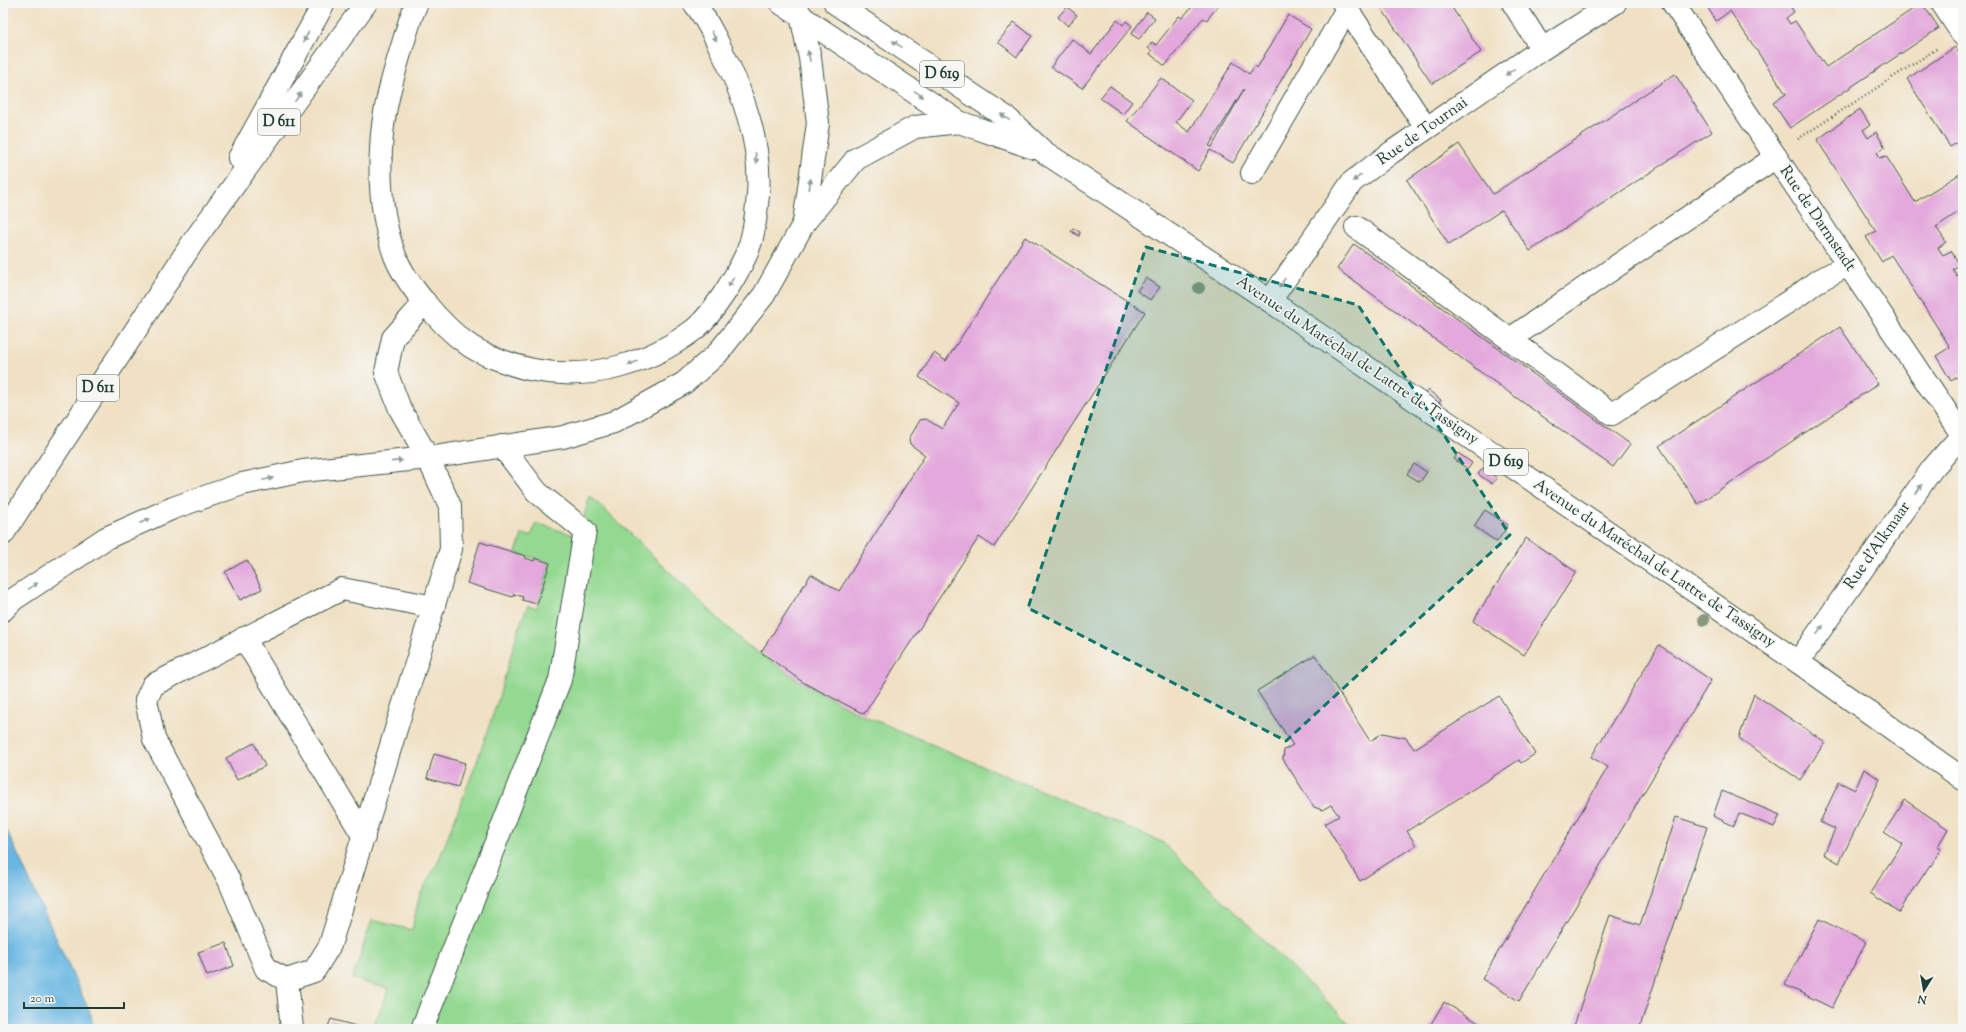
<svg xmlns="http://www.w3.org/2000/svg" width="1966" height="1032" viewBox="0 0 1966 1032" font-family="'Sorts Mill Goudy',serif">
<style>
.green{fill:#94d992;stroke:#5a8b63}
.water{fill:#68b6e2;stroke:#447a8b}
.building{fill:#e3a8dc;fill-rule:evenodd}
.lines{fill:none;stroke-linecap:round;stroke-linejoin:round}
.minor-casing{stroke:#3e564a;stroke-width:24}
.major-casing{stroke:#3e564a;stroke-width:24}
.highway-casing{stroke:#3e564a;stroke-width:24}
.path{stroke:#3e564a;stroke-width:2.5;stroke-dasharray:1 3;stroke-linecap:butt}
.minor{stroke:#fff;stroke-width:22}
.major{stroke:#fff;stroke-width:22}
.highway{stroke:#fff;stroke-width:22}
.tree{fill:#8a987f}
.oneway{fill:#8f9e9a}
.marked{fill:#0f766e;fill-opacity:0.2;stroke:#0f766e;stroke-width:3;stroke-dasharray:8 5;stroke-linejoin:round}
.labels{text-anchor:middle;dominant-baseline:central;stroke-width:3;stroke-linejoin:round;paint-order:stroke}
.shield{fill:#f6f6f2;stroke:#60746d;stroke-width:1}
.shield-label{font-size:15px;font-weight:bold;fill:#1f3d34}
.street-label{font-size:16px;fill:#1f3d34;stroke:#f6f6f2}
</style>
<rect width="100%" height="100%" fill="#f6f6f2"/>
<filter id="ink" filterUnits="userSpaceOnUse"><feTurbulence type="fractalNoise" baseFrequency=".025" numOctaves="2"/><feDisplacementMap in="SourceGraphic" scale="8" xChannelSelector="R" yChannelSelector="G"/><feConvolveMatrix kernelMatrix="1 2 1 2 8 2 1 2 1" color-interpolation-filters="sRGB"/></filter>
<filter id="wash" filterUnits="userSpaceOnUse"><feTurbulence type="fractalNoise" baseFrequency=".012" numOctaves="4" result="noise"/><feDisplacementMap in="SourceGraphic" scale="16" xChannelSelector="R" yChannelSelector="G"/><feGaussianBlur stdDeviation="0.9" result="paint"/><feColorMatrix in="noise" values="0 0 0 0 0 0 0 0 0 0 0 0 0 0 0 0 0 1.4 0 .05"/><feComposite in="paint" operator="in"/></filter>
<g filter="url(#wash)">
<rect width="100%" height="100%" fill="#f0e1c4"/>
<polygon class="green" points="590,496 743,642 800,681 858,713 1162,842 1351,1025 1350,1029 372,1029 389,989 352,979 372,920 412,930 419,897 438,862 476,764 498,700 519,627 528,606 537,608 550,563 516,553 522,534 531,536 536,523 577,536 576,544"/>
<polygon class="water" points="3,822 91,1015 93,1029 3,1029"/>
<g id="blocks">
<g class="building">
<polygon points="1185,3 1220,3 1207,20 1203,18 1165,66 1150,54 1152,51 1148,48 1152,42 1156,45 1179,16 1182,18 1191,8"/>
<polygon points="1378,3 1449,3 1481,52 1432,84"/>
<polygon points="1705,3 1788,3 1794,12 1786,18 1790,24 1795,21 1826,67 1922,3 1939,28 1790,128 1773,103 1786,94 1730,11 1716,21"/>
<polygon points="1067,7 1077,15 1068,26 1058,17"/>
<polygon points="1147,12 1155,18 1139,39 1131,34"/>
<path d="M1288,15L1311,29L1233,163L1210,150L1198,171L1127,121L1161,78L1192,100L1176,122L1189,132L1233,62L1249,74L1255,66L1257,68ZM1244,89L1212,147L1209,146Z"/>
<polygon points="1117,20 1123,25 1126,21 1132,26 1082,88 1051,67 1072,39 1091,54"/>
<polygon points="1014,22 1032,36 1017,57 998,42"/>
<polygon points="1955,47 1963,59 1963,139 1950,147 1907,79"/>
<polygon points="1675,74 1712,132 1530,251 1502,210 1449,245 1407,180 1459,144 1493,194"/>
<polygon points="1110,86 1132,102 1123,114 1100,98"/>
<polygon points="1860,109 1870,125 1863,130 1868,138 1876,132 1885,147 1877,152 1880,158 1886,156 1915,202 1963,172 1963,209 1936,227 1946,242 1938,248 1943,255 1951,251 1960,265 1953,269 1957,276 1962,274 1963,276 1963,373 1951,381 1936,356 1950,347 1891,255 1882,262 1866,237 1876,231 1817,140"/>
<polygon points="1073,228 1080,232 1079,236 1071,231"/>
<polygon points="1025,237 1145,312 994,547 979,537 864,714 804,683 761,652 811,574 839,591 925,455 910,444 909,439 920,420 926,419 942,429 959,403 919,377 934,353 946,361"/>
<polygon points="1354,244 1630,444 1613,467 1337,269"/>
<polygon points="1146,278 1160,287 1150,300 1137,291"/>
<polygon points="1840,327 1878,384 1698,504 1659,446"/>
<polygon points="1428,390 1441,400 1437,406 1423,396"/>
<polygon points="1458,453 1472,463 1468,469 1454,459"/>
<polygon points="1414,464 1427,472 1420,482 1407,474"/>
<polygon points="1483,468 1497,478 1492,484 1478,474"/>
<polygon points="1485,510 1508,525 1497,542 1474,526"/>
<polygon points="1526,538 1576,572 1524,655 1473,621"/>
<polygon points="480,542 526,556 525,558 534,561 535,558 550,563 537,604 522,600 523,597 514,594 513,597 467,583"/>
<polygon points="247,560 262,589 240,600 225,572"/>
<polygon points="1659,645 1711,680 1519,1001 1482,979 1608,767 1591,757"/>
<polygon points="1315,655 1370,741 1383,733 1406,738 1414,749 1499,696 1535,754 1521,763 1519,760 1407,831 1416,845 1360,881 1325,824 1339,816 1331,805 1322,810 1314,807 1283,759 1284,750 1293,745 1257,691"/>
<polygon points="1754,694 1825,742 1800,780 1739,738"/>
<polygon points="254,743 265,766 237,780 226,758"/>
<polygon points="434,754 465,763 458,787 427,778"/>
<polygon points="1864,769 1880,779 1839,863 1824,854 1835,829 1820,822 1839,782 1855,790"/>
<polygon points="1722,791 1780,815 1774,827 1739,813 1734,826 1713,816"/>
<polygon points="1905,800 1948,829 1938,846 1941,848 1931,866 1930,865 1899,912 1870,893 1902,844 1884,832"/>
<polygon points="1676,817 1707,827 1639,1029 1573,1029 1610,915 1640,925"/>
<polygon points="1819,919 1866,942 1832,1008 1785,985"/>
<polygon points="226,943 234,966 207,976 198,952"/>
<polygon points="1444,1002 1485,1027 1489,1029 1428,1029"/>
<polygon points="331,1019 359,1027 358,1029 327,1029"/>
</g>
</g>
</g>
<g filter="url(#ink)">
<use href="#blocks" fill-opacity="0" stroke="#3e564a" stroke-width="1"/>
<g class="lines">
<g class="minor-casing">
<g id="minor">
<polyline points="1343,3 1426,128"/>
<polyline points="1513,3 1542,49"/>
<polyline points="1673,3 1962,435"/>
<polyline points="1942,3 1963,35"/>
<polyline points="1252,173 1347,9"/>
<polyline points="1356,227 1612,414 1799,295 1816,282 1848,265"/>
<polyline points="1270,301 1352,182 1392,152 1542,49 1615,3"/>
<polyline points="425,302 393,338 386,372 400,409 428,458 450,506 451,549 330,945 314,971 287,980 266,969 229,880 154,739 146,700 153,685 342,589 434,607"/>
<polyline points="1510,339 1776,157"/>
<polyline points="244,638 364,837"/>
<polyline points="1798,662 1932,469 1963,434"/>
<polyline points="287,980 292,1029"/>
<polyline points="422,1029 560,680 585,531 537,492 502,446"/>
</g>
</g>
<g class="major-casing">
<g id="major">
<path d="M417,3C411,14 408,28 404,40C393,76 382,112 381,150C379,185 383,223 395,256C406,284 442,326 466,343C479,354 517,367 534,370C591,381 649,364 695,329C713,314 735,278 745,257C754,239 756,215 758,195C762,143 742,91 719,45C711,30 705,16 694,3"/>
<polyline points="781,3 959,122 1034,148"/>
<polyline points="835,3 1007,118 1044,152 1270,301 1798,662 1963,779"/>
</g>
</g>
<g class="highway-casing">
<g id="highway">
<polyline points="794,3 801,15 810,58 818,123 804,223"/>
<polyline points="239,158 324,3"/>
<polyline points="3,534 193,242 366,3"/>
<polyline points="3,610 14,599 106,538 173,508 242,484 303,471 428,458 563,437 614,422 684,383 717,354 764,295 804,223 856,159 915,127 959,122"/>
</g>
</g>
<polyline class="path" points="1798,139 1938,48"/>
<use href="#minor" class="minor"/>
<use href="#major" class="major"/>
<use href="#highway" class="highway"/>
</g>
<g class="tree">
<circle cx="1199" cy="288" r="6"/>
<circle cx="1704" cy="620" r="6"/>
</g>
<defs><path id="oneway-solid" d="M-6-.8H1V-3.2L6.5 0L1 3.2V.8H-6Z"/></defs>
<g class="oneway">
<use href="#oneway-solid" transform="translate(714 36) rotate(63)"/>
<use href="#oneway-solid" transform="translate(306 37) rotate(119)"/>
<use href="#oneway-solid" transform="translate(897 44) rotate(-146)"/>
<use href="#oneway-solid" transform="translate(809 56) rotate(-101)"/>
<use href="#oneway-solid" transform="translate(1510 72) rotate(145)"/>
<use href="#oneway-solid" transform="translate(919 94) rotate(34)"/>
<use href="#oneway-solid" transform="translate(298 97) rotate(-54)"/>
<use href="#oneway-solid" transform="translate(1005 117) rotate(-144)"/>
<use href="#oneway-solid" transform="translate(756 158) rotate(83)"/>
<use href="#oneway-solid" transform="translate(1357 178) rotate(143)"/>
<use href="#oneway-solid" transform="translate(810 184) rotate(-82)"/>
<use href="#oneway-solid" transform="translate(731 282) rotate(120)"/>
<use href="#oneway-solid" transform="translate(1282 283) rotate(124)"/>
<use href="#oneway-solid" transform="translate(633 363) rotate(157)"/>
<use href="#oneway-solid" transform="translate(397 461) rotate(-6)"/>
<use href="#oneway-solid" transform="translate(268 479) rotate(-12)"/>
<use href="#oneway-solid" transform="translate(1919 489) rotate(-55)"/>
<use href="#oneway-solid" transform="translate(145 521) rotate(-24)"/>
<use href="#oneway-solid" transform="translate(33 586) rotate(-34)"/>
<use href="#oneway-solid" transform="translate(1820 630) rotate(-55)"/>
</g>
</g>
<path class="marked" d="M1146,247L1358,305L1510,535L1286,741L1028,608Z"/>
<g class="labels">
<g class="shield">
<rect x="920" y="61" width="44" height="26" rx="3"/>
<rect x="258" y="109" width="42" height="26" rx="3"/>
<rect x="77" y="375" width="42" height="26" rx="3"/>
<rect x="1484" y="449" width="44" height="26" rx="3"/>
</g>
<g class="shield-label">
<text x="942" y="74">D 619</text>
<text x="279" y="122">D 611</text>
<text x="98" y="388">D 611</text>
<text x="1506" y="462">D 619</text>
</g>
<g class="street-label">
<text transform="translate(1423 132) rotate(-35)">Rue de Tournai</text>
<text transform="translate(1817 219) rotate(56)">Rue de Darmstadt</text>
<text transform="translate(1357 361) rotate(34)">Avenue du Maréchal de Lattre de Tassigny</text>
<text transform="translate(1878 546) rotate(-55)">Rue d'Alkmaar</text>
<text transform="translate(1654 564) rotate(34)">Avenue du Maréchal de Lattre de Tassigny</text>
</g>
</g>
<rect width="1966" height="1032" fill="none" stroke="#f6f6f2" stroke-width="16"/>
<g transform="translate(1924 990) rotate(191)" stroke="#f6f6f2" stroke-width="3" paint-order="stroke">
<path d="M0-3L7 15L0 10L-7 15Z" fill="#1f3d34"/>
<text y="-6" font-size="11" font-weight="bold" text-anchor="middle" fill="#1f3d34">N</text>
</g>
<path d="M24 1002v6h100v-6" fill="none" stroke="#1f3d34" stroke-width="2"/>
<text x="30" y="1002" font-size="12" fill="#1f3d34" stroke="#f6f6f2" stroke-width="3" paint-order="stroke">20 m</text>
</svg>
